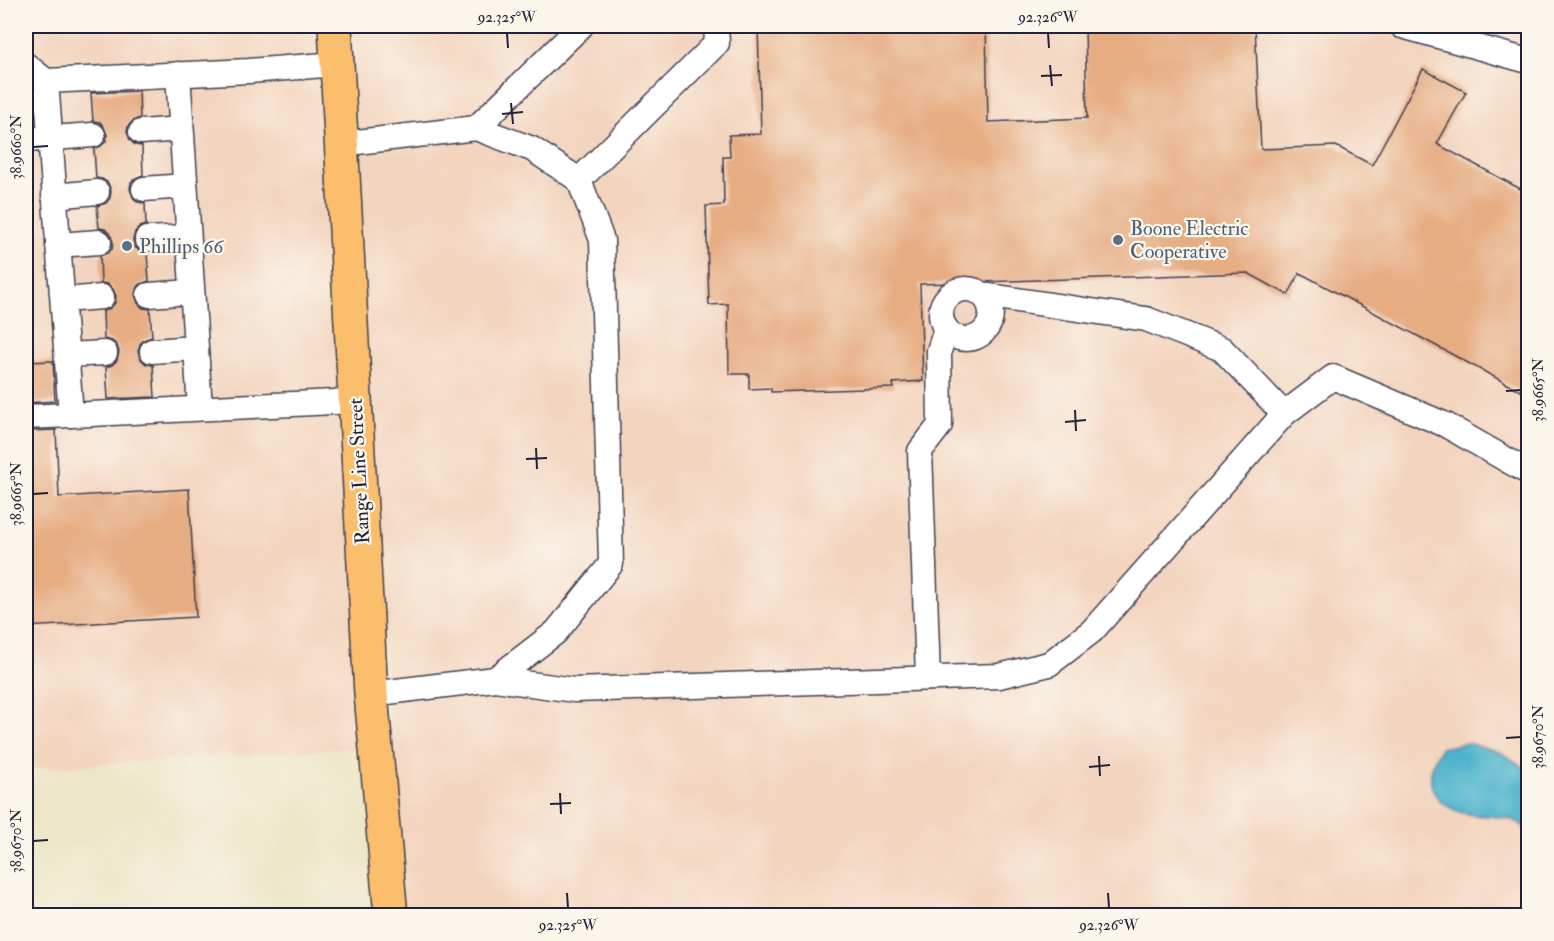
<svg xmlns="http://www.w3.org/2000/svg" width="1554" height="941" viewBox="0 0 1554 941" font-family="'IM FELL Double Pica',serif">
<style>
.built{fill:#f3d4be}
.water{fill:#4eb3cd;stroke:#386a84;stroke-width:1.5}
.building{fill:#e6ac82}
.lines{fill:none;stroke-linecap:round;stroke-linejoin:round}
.lane-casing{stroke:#403f50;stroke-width:27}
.primary-casing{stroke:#403f50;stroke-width:36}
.lane{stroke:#fff;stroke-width:24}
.primary{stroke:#fabe6d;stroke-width:33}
.ticks{fill:none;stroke:#22223b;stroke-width:2}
.service-dot{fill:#5c6f8a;stroke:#fbf7ec;stroke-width:2}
.labels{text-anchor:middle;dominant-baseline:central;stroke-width:4.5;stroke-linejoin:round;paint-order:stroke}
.service-label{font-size:20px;fill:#4e5e75;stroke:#fbf7ec;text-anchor:start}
.street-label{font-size:20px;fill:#22223b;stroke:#fbf7ec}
.neatline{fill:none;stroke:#22223b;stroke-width:2}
.ticks-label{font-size:15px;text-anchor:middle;fill:#22223b}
</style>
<rect width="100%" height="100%" fill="#fbf7ec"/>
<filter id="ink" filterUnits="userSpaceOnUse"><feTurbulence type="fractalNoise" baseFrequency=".0167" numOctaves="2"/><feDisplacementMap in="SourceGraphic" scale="12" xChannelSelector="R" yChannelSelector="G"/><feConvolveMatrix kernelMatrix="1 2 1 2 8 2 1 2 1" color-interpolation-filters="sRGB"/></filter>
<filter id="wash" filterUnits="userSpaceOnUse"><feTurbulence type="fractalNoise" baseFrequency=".008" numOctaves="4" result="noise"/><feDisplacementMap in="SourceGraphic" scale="24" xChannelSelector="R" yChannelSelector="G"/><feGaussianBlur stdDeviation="1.35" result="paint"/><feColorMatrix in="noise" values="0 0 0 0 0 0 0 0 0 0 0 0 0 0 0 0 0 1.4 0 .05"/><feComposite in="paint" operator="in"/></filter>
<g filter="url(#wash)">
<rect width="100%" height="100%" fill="#ede6c8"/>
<g class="built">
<polygon points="26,26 332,26 370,747 26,769"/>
<polygon points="344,26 1528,26 1528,915 401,915"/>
</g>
<path class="water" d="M1467,743L1502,753L1528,770V831C1512,811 1486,819 1463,813C1429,803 1422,777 1441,748Z"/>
<g id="blocks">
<g class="building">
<polygon points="758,26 986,26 988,122 1087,118 1085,26 1255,26 1261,149 1336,146 1372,165 1423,69 1466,92 1437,144 1528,193 1528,395 1300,273 1288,295 1248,273 920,284 923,381 893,383 894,388 771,392 771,388 749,389 749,374 729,374 728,304 709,305 706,206 724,205 723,157 730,157 729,135 761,134"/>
<polygon points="139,91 140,118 133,121 128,126 127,132 130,140 135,145 142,146 143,175 136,178 131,182 130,189 133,197 137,202 145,203 146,225 140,227 135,232 133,240 135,247 140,251 147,253 149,281 141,284 136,288 135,295 138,303 143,308 150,309 152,337 144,340 140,344 138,351 141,359 146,364 153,365 155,397 108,399 106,367 112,365 117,360 119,352 117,345 112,341 104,339 103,311 110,308 115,303 116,296 113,289 108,284 101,283 100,256 107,253 112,249 113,242 110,234 105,229 99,228 97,206 106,203 110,198 111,191 108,183 102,179 96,178 94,149 101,146 106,141 107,135 104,127 100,122 93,121 91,93"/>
<polygon points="53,361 55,401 26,403 26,362"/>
<polygon points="56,430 59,497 189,489 196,617 26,627 26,431"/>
</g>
</g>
</g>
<g filter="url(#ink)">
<use href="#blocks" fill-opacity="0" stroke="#403f50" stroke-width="1.5"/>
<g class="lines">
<g class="lane-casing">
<g id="lane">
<polyline points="1402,26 1528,61"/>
<polyline points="337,64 249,71 46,81 71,415 355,401"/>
<polyline points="26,65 46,81"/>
<polyline points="178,74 200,408"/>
<polyline points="476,128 581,26"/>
<polyline points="141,132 181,129"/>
<polyline points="26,140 93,135"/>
<polyline points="340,144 476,128 532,149 579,180 602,240 611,564 556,632 495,679"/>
<polyline points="579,180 717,43 716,26"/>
<polyline points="144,189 185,186"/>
<polyline points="54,196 97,192"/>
<polyline points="147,239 188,237"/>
<polyline points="58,245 99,242"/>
<circle cx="966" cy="314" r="25"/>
<polyline points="149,295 191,292"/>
<polyline points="983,295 1146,319 1222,349 1284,414"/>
<polyline points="63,300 102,297"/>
<polyline points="152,351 195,348"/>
<polyline points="67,355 105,353"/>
<polyline points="26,417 71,415"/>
<polyline points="928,678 920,451 940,425 939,351 946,329"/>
<polyline points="371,694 495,679 574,690 999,676 1049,664 1092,631 1284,414 1333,377 1446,425 1528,472"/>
</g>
</g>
<g class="primary-casing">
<polyline id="primary" points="335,26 371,694 391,916"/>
</g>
<use href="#lane" class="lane"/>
<use href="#primary" class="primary"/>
</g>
</g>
<path class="ticks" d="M507,33L508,48M1048,33L1049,48M1050,65L1052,86M1041,76L1062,75M511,103L513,124M502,114L523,112M33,147L48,146M1506,391L1521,390M1075,410L1076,431M1065,422L1086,420M536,448L537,469M526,459L547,458M33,494L48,493M1506,738L1521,737M1099,756L1100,776M1089,767L1110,765M560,793L561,814M550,804L571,803M33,841L48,840M567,893L568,908M1108,893L1109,908"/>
<g class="service-dot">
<circle cx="1118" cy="240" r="6"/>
<circle cx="127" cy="246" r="6"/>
</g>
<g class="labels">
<g class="service-label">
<text x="1130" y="228">Boone Electric<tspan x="1130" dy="23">Cooperative</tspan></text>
<text x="139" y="246">Phillips 66</text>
</g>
<g class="street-label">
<text transform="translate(359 471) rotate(-93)">Range Line Street</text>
</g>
</g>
<rect width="1554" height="941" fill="none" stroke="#fbf7ec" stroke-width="66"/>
<rect x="33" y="33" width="1488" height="875" class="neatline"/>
<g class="ticks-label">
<text x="507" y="22">92.325°W</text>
<text x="1048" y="22">92.326°W</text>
<text transform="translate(16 147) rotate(-90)" y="5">38.9660°N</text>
<text transform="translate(1538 390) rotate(-90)" y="5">38.9665°N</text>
<text transform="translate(16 494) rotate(-90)" y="5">38.9665°N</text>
<text transform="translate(1538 737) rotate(-90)" y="5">38.9670°N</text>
<text transform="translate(16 841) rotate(-90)" y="5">38.9670°N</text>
<text x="568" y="930">92.325°W</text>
<text x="1109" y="930">92.326°W</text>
</g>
</svg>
